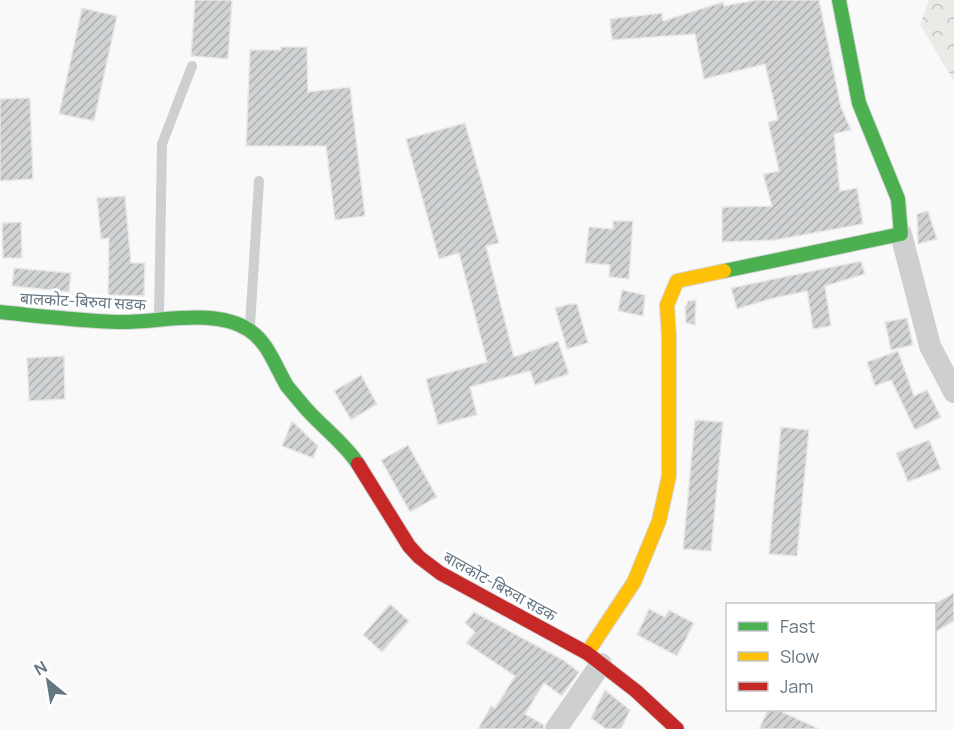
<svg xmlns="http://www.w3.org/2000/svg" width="954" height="729" viewBox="0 0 954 729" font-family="Manrope,'Noto Sans Devanagari',sans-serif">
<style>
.forest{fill:url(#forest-crowns)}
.building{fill:url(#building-hatch);stroke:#e8e8e8;stroke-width:1.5}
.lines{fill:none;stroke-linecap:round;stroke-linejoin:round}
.fast-casing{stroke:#d5d6d7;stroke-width:16}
.slow-casing{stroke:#d5d6d7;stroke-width:16}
.jam-casing{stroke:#d5d6d7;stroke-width:16}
.lane{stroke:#cecfd0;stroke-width:10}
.street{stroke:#cecfd0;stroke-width:22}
.fast{stroke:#4caf50;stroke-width:14}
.slow{stroke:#ffc107;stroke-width:14}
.jam{stroke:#c62828;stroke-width:14}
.labels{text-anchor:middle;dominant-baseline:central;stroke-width:6;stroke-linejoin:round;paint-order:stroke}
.street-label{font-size:16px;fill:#657683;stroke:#fff}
</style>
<defs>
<pattern id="forest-crowns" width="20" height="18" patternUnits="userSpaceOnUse" patternTransform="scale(1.5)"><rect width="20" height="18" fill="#e8ebe6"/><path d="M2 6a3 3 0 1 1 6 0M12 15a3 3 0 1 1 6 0" fill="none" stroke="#c0c3c0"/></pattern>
<pattern id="building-hatch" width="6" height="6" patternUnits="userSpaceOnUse" patternTransform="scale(1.5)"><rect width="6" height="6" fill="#d0d2d3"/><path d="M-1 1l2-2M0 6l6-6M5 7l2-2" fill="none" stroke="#acafb1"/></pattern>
</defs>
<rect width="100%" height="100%" fill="#f9f9f9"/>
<polygon class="forest" points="929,0 954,0 954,81 920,25"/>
<g class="building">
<polygon points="195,0 232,0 228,59 191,56"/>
<polygon points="757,0 819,0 841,107 851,130 834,134 840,191 857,188 863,224 775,240 722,242 722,207 772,206 763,174 779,171 768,122 778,120 765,64 704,79 695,34 612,40 610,19 662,13 663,21 723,2 724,6"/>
<polygon points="82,8 117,16 94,121 59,114"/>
<polygon points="281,47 307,47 308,92 350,87 365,216 335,220 326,146 246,146 250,50 281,50"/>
<polygon points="30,98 33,179 0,181 0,99"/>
<polygon points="465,123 499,243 486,246 514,357 558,341 569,374 535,385 530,371 470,387 477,415 438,425 426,379 487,362 459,253 439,259 406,139"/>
<polygon points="125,196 131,263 145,263 144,296 108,295 109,238 101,239 97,198"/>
<polygon points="928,211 937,239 918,244 917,214"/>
<polygon points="613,221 633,221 629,279 609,277 610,265 585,263 589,227 613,229"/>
<polygon points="21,222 22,258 3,258 2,223"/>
<polygon points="861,261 865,274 825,286 831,326 813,329 807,291 770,299 737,309 731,288"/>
<polygon points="14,268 71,273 69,292 12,286"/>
<polygon points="622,290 645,295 643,316 618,311"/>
<polygon points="696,300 695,325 686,323 685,308 688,301"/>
<polygon points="570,304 577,304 588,343 567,349 555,308"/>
<polygon points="907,318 913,345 891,350 885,322"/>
<polygon points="898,351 914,396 927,390 941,417 915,430 891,380 875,386 867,362"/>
<polygon points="64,356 65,399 29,401 27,358"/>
<polygon points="361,375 377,404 351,420 334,391"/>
<polygon points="695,420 723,422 711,551 683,549"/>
<polygon points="292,421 318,446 313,458 282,446"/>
<polygon points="781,427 809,430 797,556 769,554"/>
<polygon points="929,440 941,469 908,482 896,453"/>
<polygon points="408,445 437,497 410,512 381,460"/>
<polygon points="954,593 954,621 934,633 934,604"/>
<polygon points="390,604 409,621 382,652 363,635"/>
<polygon points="649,609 665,617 669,610 694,623 677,656 637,635"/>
<polygon points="474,612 563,660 579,672 562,696 544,683 525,714 544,725 543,729 478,729 491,706 495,708 515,676 466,643 475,632 465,623"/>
<polygon points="605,690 630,710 621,729 606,729 591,718"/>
<polygon points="768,710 778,710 819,729 759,729"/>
</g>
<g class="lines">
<g class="fast-casing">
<g id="fast">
<polyline points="724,271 901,234 898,199 859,103 839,0"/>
<path d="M0,312C39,316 79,321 119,322C157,323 215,307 249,330C268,342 276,368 287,386C292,392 297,398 302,404C319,425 343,441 358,464"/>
</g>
</g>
<g class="slow-casing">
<polyline id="slow" points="587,653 634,582 659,521 669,476 669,338 667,305 677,281 724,271"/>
</g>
<g class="jam-casing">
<polyline id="jam" points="358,464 409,546 419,557 440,573 587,653 636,691 677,729"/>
</g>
<g class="lane">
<polyline points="159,317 162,144 192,66"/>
<polyline points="250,326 259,181"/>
</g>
<g class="street">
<polyline points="901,234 930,346 954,392"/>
<polyline points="556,729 601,664"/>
</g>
<use href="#fast" class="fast"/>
<use href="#slow" class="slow"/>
<use href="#jam" class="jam"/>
</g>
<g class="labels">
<g class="street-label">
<text transform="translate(83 301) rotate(3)">बालकोट-बिरुवा सडक</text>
<text transform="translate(500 586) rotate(29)">बालकोट-बिरुवा सडक</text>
</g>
</g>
<rect x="726" y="603" width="210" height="108" fill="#ffffff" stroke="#c1c8cd" stroke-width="1.5"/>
<rect x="738" y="622" width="30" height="9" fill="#4caf50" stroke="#c1c8cd" stroke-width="1.5"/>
<text x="780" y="633" font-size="18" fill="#657683">Fast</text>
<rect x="738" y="652" width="30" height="9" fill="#ffc107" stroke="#c1c8cd" stroke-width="1.5"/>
<text x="780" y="663" font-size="18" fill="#657683">Slow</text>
<rect x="738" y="682" width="30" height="9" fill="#c62828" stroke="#c1c8cd" stroke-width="1.5"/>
<text x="780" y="693" font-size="18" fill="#657683">Jam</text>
<g transform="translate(48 681) rotate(330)" stroke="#ffffff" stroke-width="4.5" paint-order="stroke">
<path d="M0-4.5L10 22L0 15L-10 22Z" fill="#657683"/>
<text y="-9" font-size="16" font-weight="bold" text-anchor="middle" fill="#657683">N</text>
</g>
</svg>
